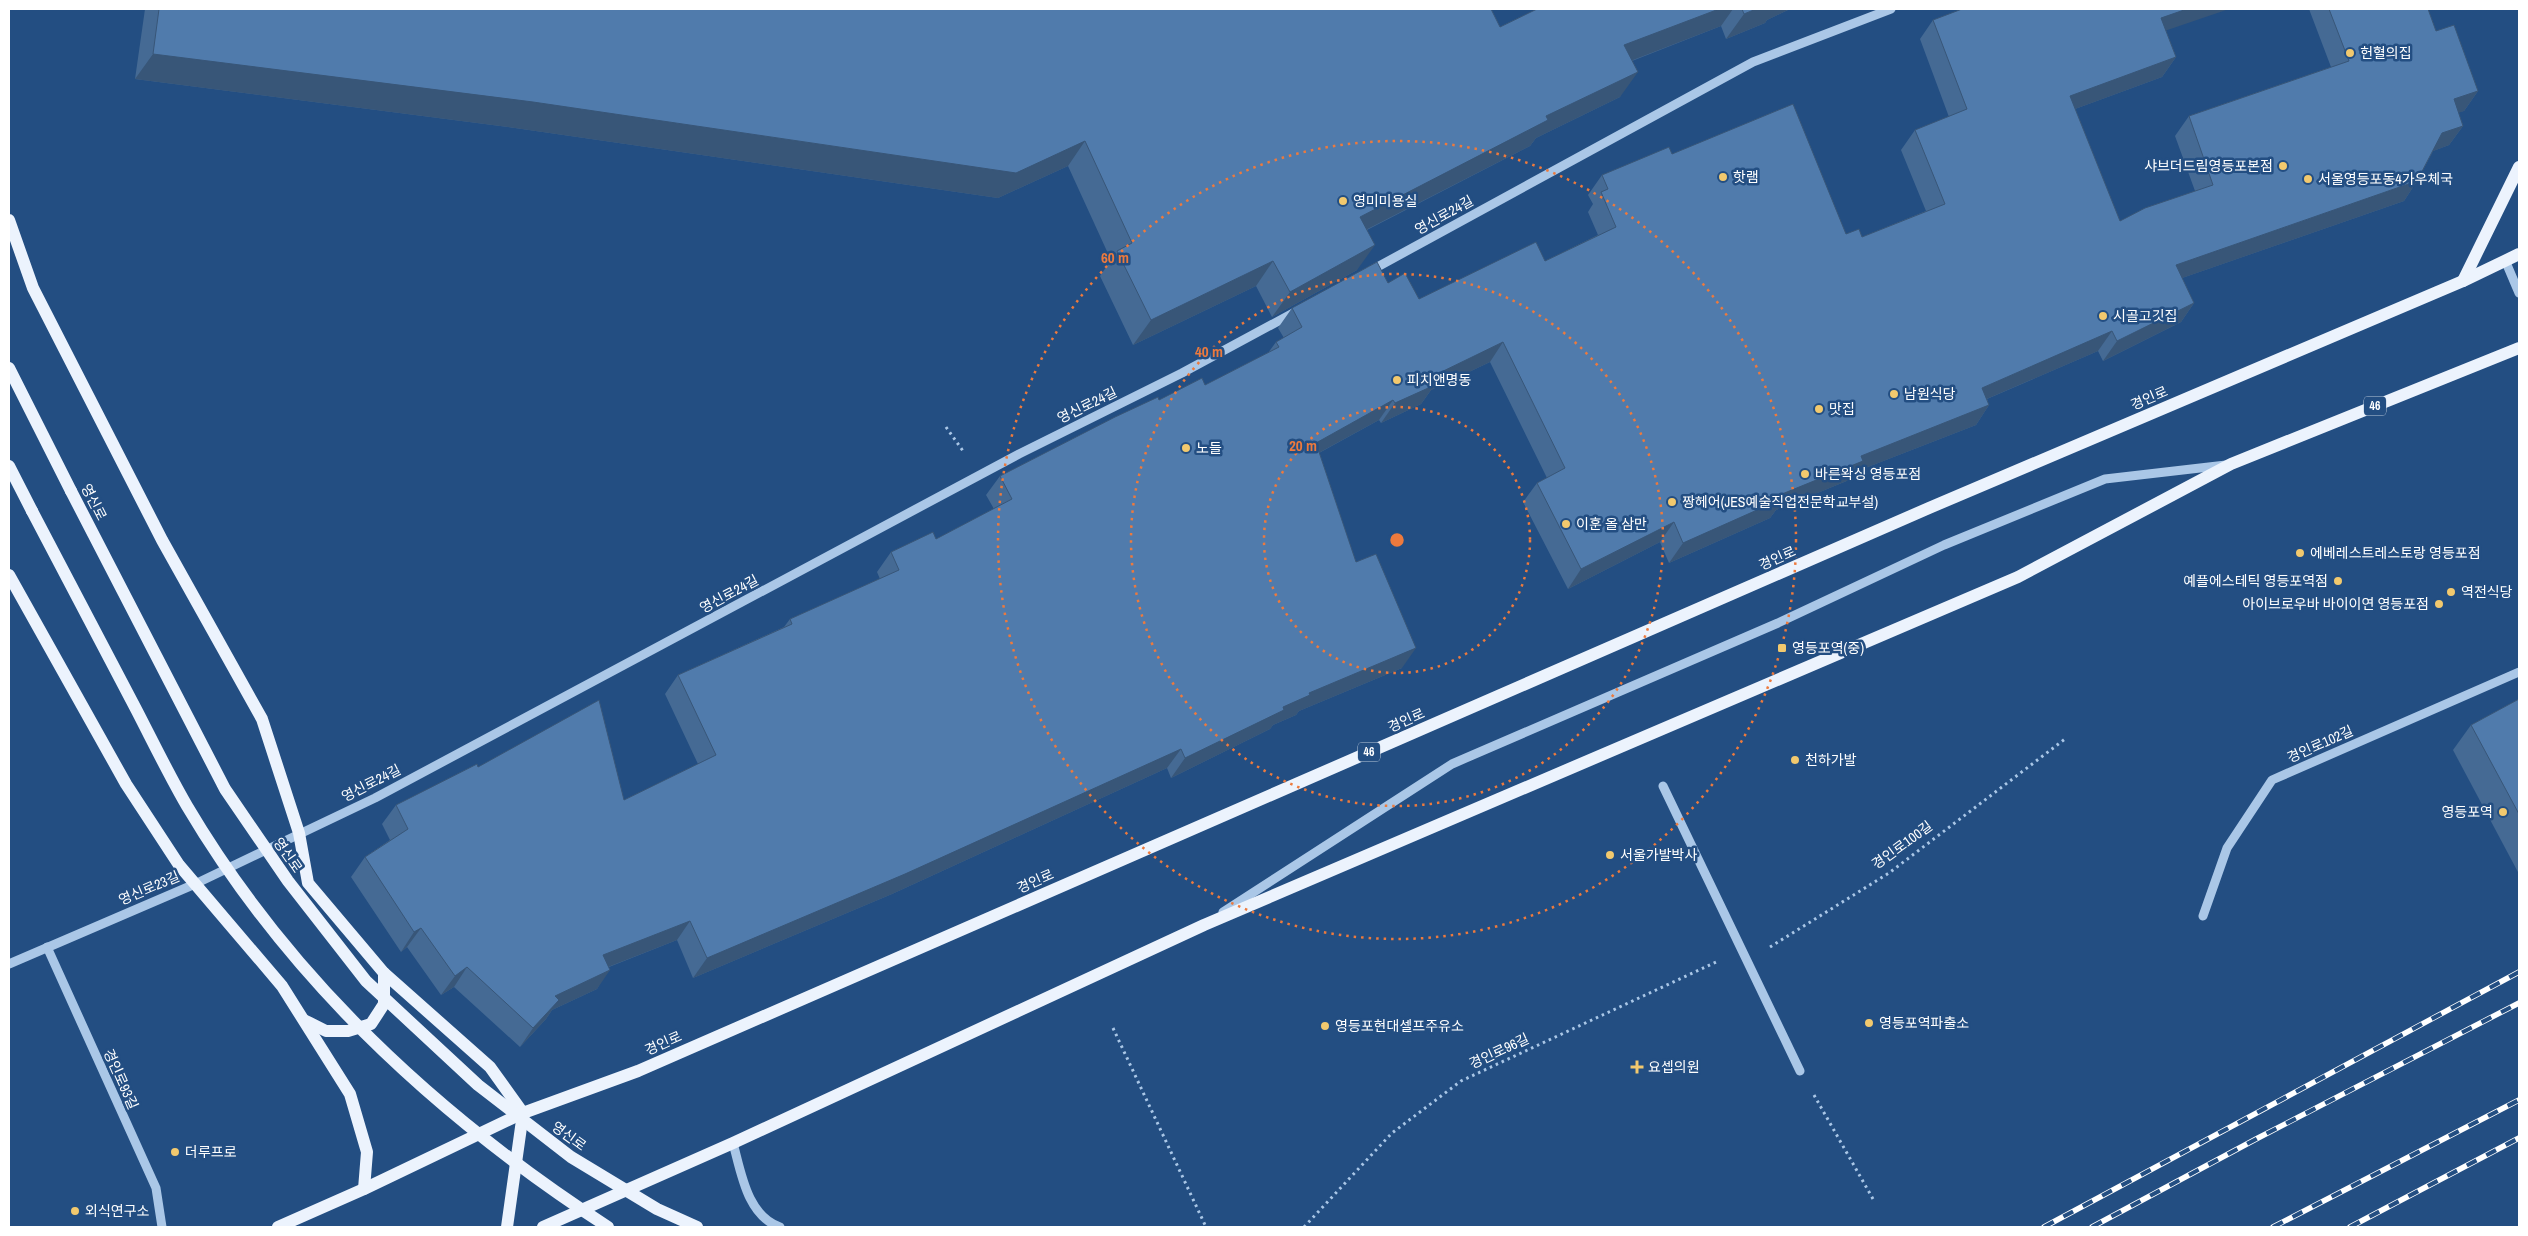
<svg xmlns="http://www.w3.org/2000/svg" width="2528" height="1236" viewBox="0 0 2528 1236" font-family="'Archivo Narrow','Noto Sans KR',sans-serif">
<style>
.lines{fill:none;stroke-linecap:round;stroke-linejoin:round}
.path{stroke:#aac7e7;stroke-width:3;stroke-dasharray:2.5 4;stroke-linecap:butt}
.minor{stroke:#aac7e7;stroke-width:9}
.major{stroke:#ecf3fd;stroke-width:12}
.rail-casing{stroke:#fff;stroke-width:5.5}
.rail{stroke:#234e82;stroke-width:4;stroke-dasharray:11;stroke-linecap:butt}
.major-bridge{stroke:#ecf3fd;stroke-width:12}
.wall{fill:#456a94}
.shaded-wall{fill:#385678}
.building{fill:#507bac;stroke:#385678}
.ring{fill:none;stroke:#ed7a3d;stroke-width:2.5;stroke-dasharray:2.5 5}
.poi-dot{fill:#f2c96e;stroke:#234e82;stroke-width:2}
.labels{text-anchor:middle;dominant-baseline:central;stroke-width:5;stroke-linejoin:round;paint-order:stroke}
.shield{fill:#234e82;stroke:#bdcada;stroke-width:1}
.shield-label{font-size:12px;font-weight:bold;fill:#fff}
.poi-label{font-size:14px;fill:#fff;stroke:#234e82;text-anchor:start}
.street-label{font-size:14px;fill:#fff;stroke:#234e82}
.centre{fill:#ed7a3d;stroke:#234e82;stroke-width:2.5}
.ring-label{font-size:15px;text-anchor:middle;font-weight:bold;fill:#ed7a3d;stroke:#234e82;stroke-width:5;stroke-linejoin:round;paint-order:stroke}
</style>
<rect width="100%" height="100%" fill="#234e82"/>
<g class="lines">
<g class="path">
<polyline points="946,427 963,451"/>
<polyline points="1770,947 1889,873 2065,739"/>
<polyline points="1113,1028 1206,1227"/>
<polyline points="1814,1095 1873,1199"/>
<polyline points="1304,1227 1392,1133 1461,1081 1716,962"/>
</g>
<g class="minor">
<polyline points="2505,260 2519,293"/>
<polyline points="1370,271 1753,62 1891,9"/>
<polyline points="1663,786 1800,1071"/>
<polyline points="1223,912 1452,764 1778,623 1944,545 2105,479 2226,465"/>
<polyline points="2203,916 2227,848 2272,780 2519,672"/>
<polyline points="47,947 156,1188 162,1227"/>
<polyline points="9,964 195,884 375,798 1019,454 1182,373 1297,311"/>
<path d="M733,1143C741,1172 747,1216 780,1227"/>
</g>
<g class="major">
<polyline points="9,220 33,288 162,540 262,719 299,833 308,883 384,973 490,1067 523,1113 507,1227"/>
<polyline points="2463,281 2519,167"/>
<polyline points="9,368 71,491"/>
<polyline points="9,466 32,511"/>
<polyline points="9,575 126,784 179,865 282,986 350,1094 367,1152 364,1189"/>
<polyline points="306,1021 326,1031 348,1031 371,1024 384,1004 384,973"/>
<polyline points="278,1227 364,1189 523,1113 638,1071 1929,508 2463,281 2519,254"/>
<polyline points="543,1227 733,1143 1204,925 2018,577 2231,464 2519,348"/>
</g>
<g class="rail-casing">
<g id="rail">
<polyline points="2044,1227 2519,972"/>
<polyline points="2092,1227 2258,1138 2519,1003"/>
<polyline points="2273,1227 2519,1100"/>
<polyline points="2350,1227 2519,1138"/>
</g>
</g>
<use href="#rail" class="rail"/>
<g class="major-bridge">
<polyline points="71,491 225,789 288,881 366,981 478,1085 571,1157 657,1209 697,1227"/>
<path d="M32,511C67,578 102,644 137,711C153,742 169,775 187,806C290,980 440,1118 608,1227"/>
</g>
</g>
<g class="wall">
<polygon points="145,9 1491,9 1500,27 1537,9 1790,9 1767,20 1765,23 1726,39 1721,26 1632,61 1620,97 1536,138 1530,146 1367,230 1357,270 1272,317 1256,286 1133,345 1100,276 1111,260 1068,166 998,198 515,128 135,79"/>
<polygon points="2309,9 2428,9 2436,31 2478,91 2464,111 2458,112 2463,126 2449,145 2433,151 2417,181 2404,201 2182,278 2194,303 2181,322 2103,361 2098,351 1987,399 1989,405 1976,425 1855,472 1849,480 1776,510 1770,518 1669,563 1660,542 1568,589 1523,502 1537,483 1547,478 1490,362 1431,390 1421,404 1381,423 1379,420 1319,453 1356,562 1402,668 1299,711 1296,715 1273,725 1270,729 1171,778 1167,768 892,894 693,978 677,940 609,967 597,989 552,1010 546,1019 520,1047 454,987 441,995 407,947 401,952 351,877 365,857 390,840 382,824 396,805 478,767 624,800 698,764 665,694 678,675 784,627 790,619 880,579 877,572 891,552 936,539 994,509 986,495 1000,476 1159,400 1205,385 1268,353 1276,342 1284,338 1278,328 1292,308 1388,283 1419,299 1545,261 1598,235 1588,212 1593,204 1588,195 1602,175 1672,154 1846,234 1862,237 1926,211 1901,150 1915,130 1949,117 1920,39 1933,20 2166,31 2176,57 2162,77 2075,109 2120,221 2195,191 2175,136 2189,116 2331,67"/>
<polygon points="2519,699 2519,874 2453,750 2471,725"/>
</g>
<g class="shaded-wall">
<polygon points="1719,9 1733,9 1721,26 1607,70 1624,45"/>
<polygon points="1756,9 1790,9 1767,20 1765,23 1726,39 1744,14"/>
<polygon points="2187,9 2229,9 2147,37 2161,18"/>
<polygon points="153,54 1085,141 1068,166 998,198 515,128 135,79"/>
<polygon points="2176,57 2162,77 2056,116 2070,96"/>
<polygon points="1638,72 1620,97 1536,138 1530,146 1342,242 1360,217 1546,116"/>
<polygon points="2478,91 2464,111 2440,119 2454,99"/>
<polygon points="2463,126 2449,145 2428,153 2442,133"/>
<polygon points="2417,181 2404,201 2162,285 2176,265"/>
<polygon points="1375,245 1357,270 1272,317 1290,292"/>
<polygon points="1273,261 1256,286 1133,345 1151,320"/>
<polygon points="2194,303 2181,322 2103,361 2117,341"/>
<polygon points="2112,331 2098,351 1968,407 1982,388"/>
<polygon points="1503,342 1490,362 1431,390 1421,404 1381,423 1395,403 1431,377"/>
<polygon points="1393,400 1379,420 1302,462 1316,443"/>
<polygon points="1989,405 1976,425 1855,472 1849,480 1776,510 1770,518 1669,563 1683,543 1782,494 1861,456"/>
<polygon points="1674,522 1660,542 1568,589 1581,569"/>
<polygon points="1416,648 1402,668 1299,711 1296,715 1273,725 1270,729 1171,778 1185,758 1309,693"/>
<polygon points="1181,749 1167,768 892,894 693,978 707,958"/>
<polygon points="690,921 677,940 590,974 603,955"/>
<polygon points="421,928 407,947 401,952 414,932"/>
<polygon points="467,967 454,987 441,995 455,976"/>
<polygon points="610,970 597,989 552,1010 546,1019 520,1047 555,996"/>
</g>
<g class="building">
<polygon points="159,9 1491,9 1500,27 1537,9 1719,9 1624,45 1638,72 1546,116 1548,120 1360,217 1375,245 1290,292 1273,261 1151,320 1117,251 1132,243 1085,141 1016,173 533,102 153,54"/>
<polygon points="1742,9 1756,9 1744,14"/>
<polygon points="1962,9 2187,9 2161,18 2176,57 2070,96 2120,221 2145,208 2213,185 2189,116 2349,61 2329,9 2428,9 2436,31 2454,25 2478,91 2454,99 2463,126 2442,133 2417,181 2176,265 2194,303 2117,341 2112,331 1982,388 1989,405 1861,456 1863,461 1782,494 1784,498 1683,543 1674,522 1581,569 1537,483 1565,468 1503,342 1431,377 1435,385 1395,403 1393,400 1316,443 1356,562 1376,554 1416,648 1309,693 1310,695 1283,707 1284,710 1185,758 1181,749 905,874 707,958 690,921 603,955 610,970 555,996 559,1000 533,1028 467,967 455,976 421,928 414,932 365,857 408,829 396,805 477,764 478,767 599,700 624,800 716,755 678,675 792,624 790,619 899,570 891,552 933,532 936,539 1012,499 1000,476 1115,417 1158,397 1159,400 1202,378 1205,385 1279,347 1276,342 1302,327 1292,308 1377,262 1388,283 1405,273 1419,299 1536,242 1545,261 1616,227 1601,192 1608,189 1602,175 1669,147 1672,154 1793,104 1846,234 1859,229 1862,237 1945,204 1915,130 1967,109 1933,20"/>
<polygon points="2519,699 2519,814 2471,725"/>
</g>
<g class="ring">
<circle cx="1397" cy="540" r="133"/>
<circle cx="1397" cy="540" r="266"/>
<circle cx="1397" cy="540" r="399"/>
</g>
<g class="poi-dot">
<circle cx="2350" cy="53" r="5"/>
<circle cx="2283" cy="166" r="5"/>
<circle cx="1723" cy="177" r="5"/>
<circle cx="2308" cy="179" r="5"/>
<circle cx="1343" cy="201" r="5"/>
<circle cx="2103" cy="316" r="5"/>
<circle cx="1397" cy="380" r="5"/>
<circle cx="1894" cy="394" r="5"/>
<circle cx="1819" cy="409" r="5"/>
<circle cx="1186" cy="448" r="5"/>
<circle cx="1805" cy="474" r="5"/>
<circle cx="1672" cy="502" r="5"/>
<circle cx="1566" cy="524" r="5"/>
<circle cx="2300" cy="553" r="5"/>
<circle cx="2338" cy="581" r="5"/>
<circle cx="2451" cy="592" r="5"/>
<circle cx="2439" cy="604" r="5"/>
<rect x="1777" y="643" width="10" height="10" rx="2.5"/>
<circle cx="1795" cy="760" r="5"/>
<circle cx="2503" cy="812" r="5"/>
<circle cx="1610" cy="855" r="5"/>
<circle cx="1869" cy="1023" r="5"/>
<circle cx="1325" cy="1026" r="5"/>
<path d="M1634.5 1059.5h5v5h5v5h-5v5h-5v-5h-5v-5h5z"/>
<circle cx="175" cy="1152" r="5"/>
<circle cx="75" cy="1211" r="5"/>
</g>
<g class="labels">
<g class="shield">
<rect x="2364" y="396.5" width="22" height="19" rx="4"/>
<rect x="1358" y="742.5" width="22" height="19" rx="4"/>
</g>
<g class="shield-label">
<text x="2375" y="406">46</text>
<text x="1369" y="752">46</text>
</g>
<g class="poi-label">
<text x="2360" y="53">헌혈의집</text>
<text x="2273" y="166" text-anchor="end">샤브더드림영등포본점</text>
<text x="1733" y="177">핫램</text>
<text x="2318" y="179">서울영등포동4가우체국</text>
<text x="1353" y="201">영미미용실</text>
<text x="2113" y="316">시골고깃집</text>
<text x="1407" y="380">피치앤명동</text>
<text x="1904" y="394">남원식당</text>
<text x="1829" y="409">맛집</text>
<text x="1196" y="448">노들</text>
<text x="1815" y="474">바른왁싱 영등포점</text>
<text x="1682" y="502">짱헤어(JES예술직업전문학교부설)</text>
<text x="1576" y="524">이훈 올 삼만</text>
<text x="2310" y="553">에베레스트레스토랑 영등포점</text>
<text x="2328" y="581" text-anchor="end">예플에스테틱 영등포역점</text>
<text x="2461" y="592">역전식당</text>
<text x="2429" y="604" text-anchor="end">아이브로우바 바이이연 영등포점</text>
<text x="1792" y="648">영등포역(중)</text>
<text x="1805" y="760">천하가발</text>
<text x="2493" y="812" text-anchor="end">영등포역</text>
<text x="1620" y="855">서울가발박사</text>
<text x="1879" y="1023">영등포역파출소</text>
<text x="1335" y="1026">영등포현대셀프주유소</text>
<text x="1648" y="1067">요셉의원</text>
<text x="185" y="1152">더루프로</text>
<text x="85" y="1211">외식연구소</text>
</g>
<g class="street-label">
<text transform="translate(1444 215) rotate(-29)">영신로24길</text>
<text transform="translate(2149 398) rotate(-23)">경인로</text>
<text transform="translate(1087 405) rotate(-26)">영신로24길</text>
<text transform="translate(94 502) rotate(63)">영신로</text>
<text transform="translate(1777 558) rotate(-24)">경인로</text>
<text transform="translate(729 594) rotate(-28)">영신로24길</text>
<text transform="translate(1406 720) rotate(-24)">경인로</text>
<text transform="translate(2320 744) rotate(-24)">경인로102길</text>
<text transform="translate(371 783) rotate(-27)">영신로24길</text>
<text transform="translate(1902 845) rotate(-36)">경인로100길</text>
<text transform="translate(288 855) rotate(55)">영신로</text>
<text transform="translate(1035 881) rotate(-24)">경인로</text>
<text transform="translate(149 888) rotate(-23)">영신로23길</text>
<text transform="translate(663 1043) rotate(-24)">경인로</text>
<text transform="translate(1499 1051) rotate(-25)">경인로96길</text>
<text transform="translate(121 1079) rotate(66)">경인로93길</text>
<text transform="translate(569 1136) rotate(36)">영신로</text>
</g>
</g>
<circle cx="1397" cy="540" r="8" class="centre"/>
<g class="ring-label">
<text x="1115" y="263">60 m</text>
<text x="1209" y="357">40 m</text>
<text x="1303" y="451">20 m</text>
</g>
<rect width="2528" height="1236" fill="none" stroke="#ffffff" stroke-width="20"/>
</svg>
